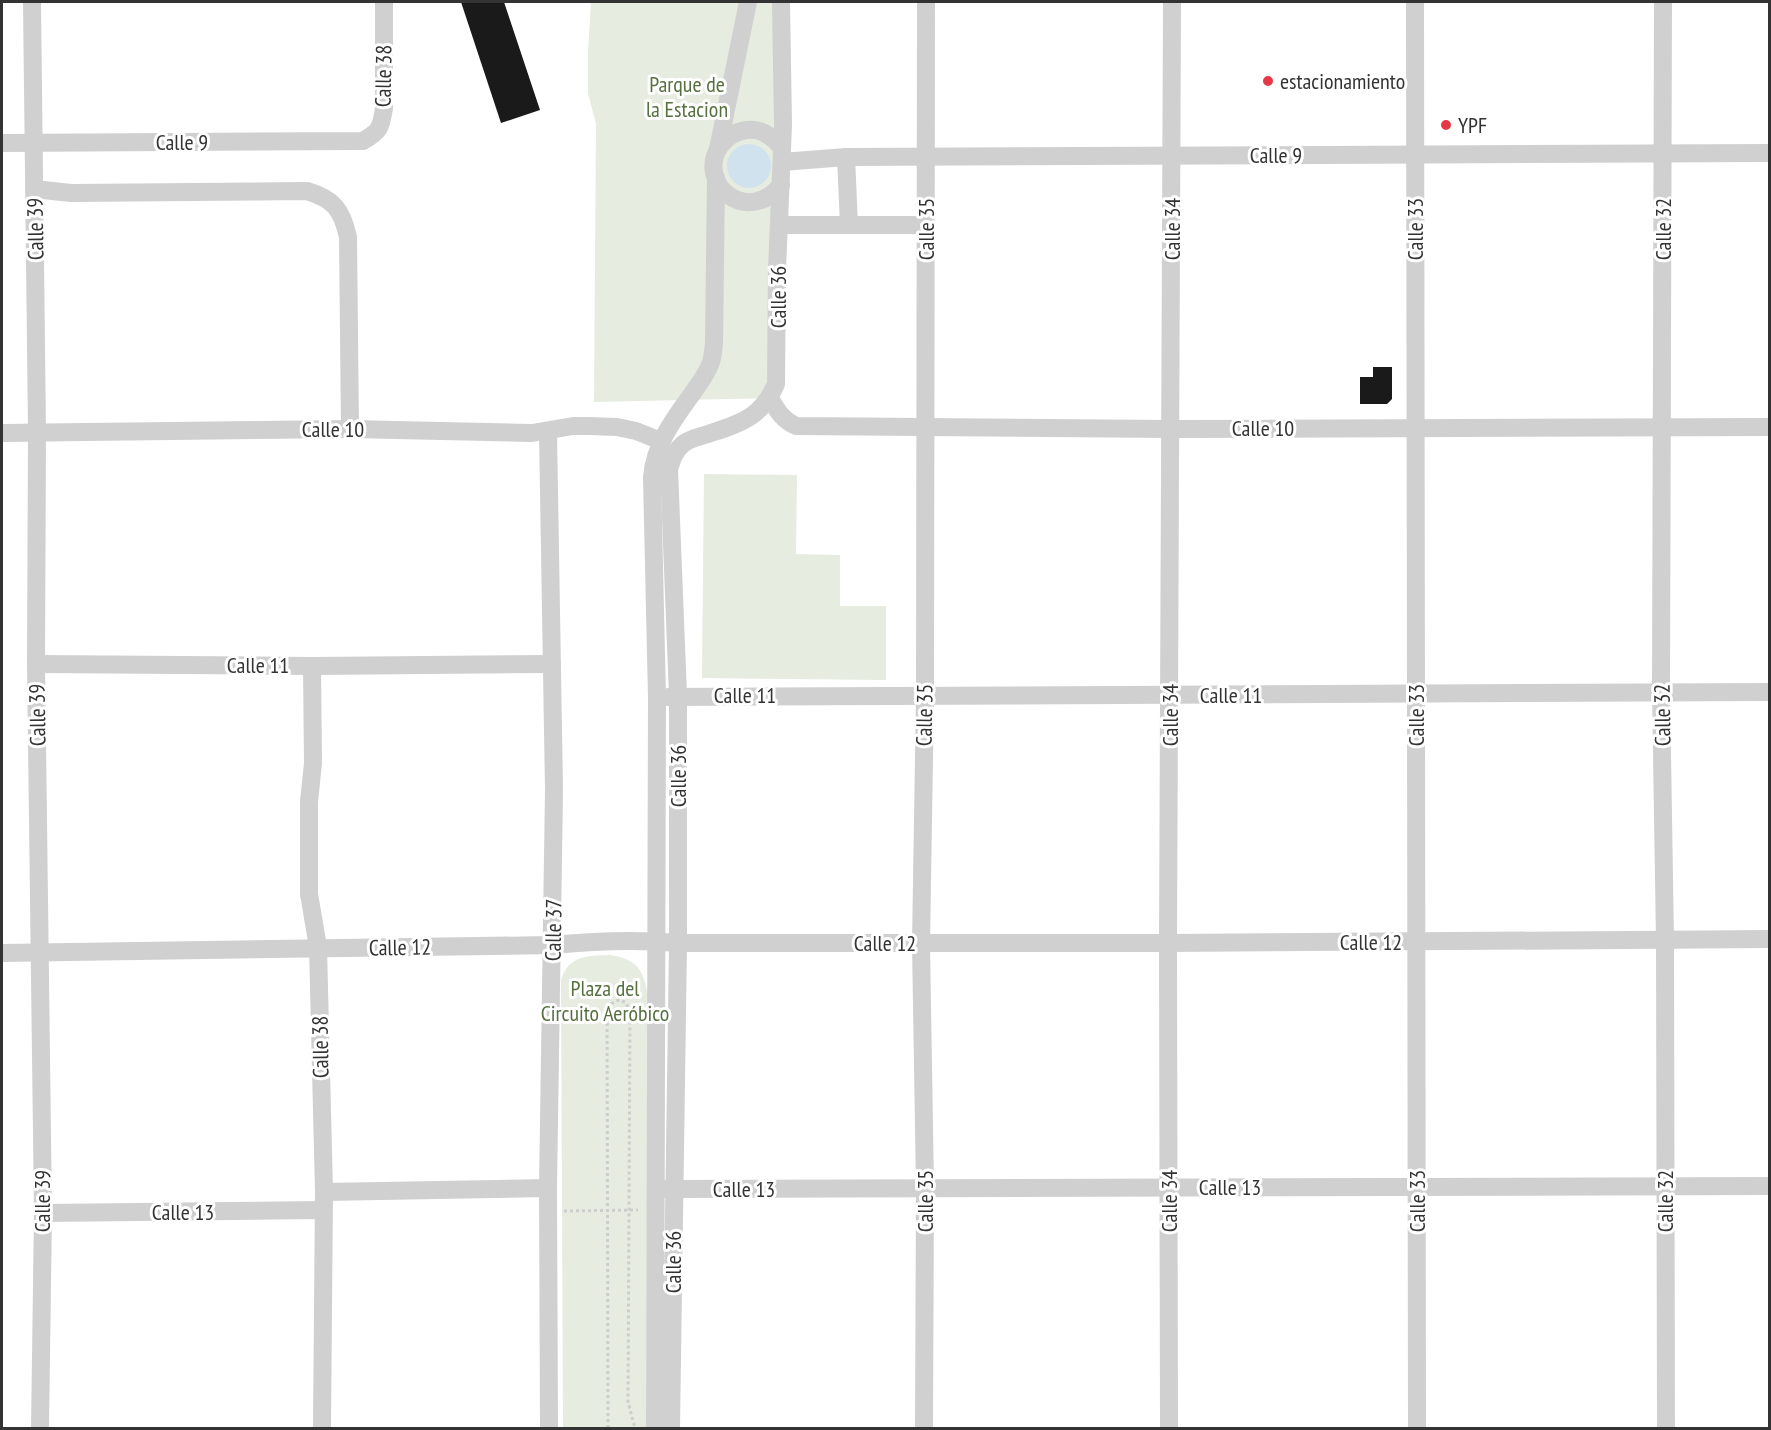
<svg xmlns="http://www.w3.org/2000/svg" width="1771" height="1430" viewBox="0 0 1771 1430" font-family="'PT Sans Narrow',sans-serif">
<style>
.green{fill:#e6ecdf}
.water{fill:#cfe2ee}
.building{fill:#1a1a1a}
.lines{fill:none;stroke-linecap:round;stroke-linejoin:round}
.path{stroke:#cdcdcd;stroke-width:3;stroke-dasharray:3 3;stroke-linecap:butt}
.minor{stroke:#d0d0d0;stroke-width:18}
.poi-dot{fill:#e63946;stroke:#fff;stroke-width:2}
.labels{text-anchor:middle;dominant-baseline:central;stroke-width:6;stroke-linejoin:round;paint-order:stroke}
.street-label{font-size:22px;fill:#333;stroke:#fff}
.poi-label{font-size:22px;fill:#333;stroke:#fff;text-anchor:start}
.park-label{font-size:22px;fill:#56703f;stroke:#fff}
</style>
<rect width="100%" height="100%" fill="#fff"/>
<g class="green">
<polygon points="591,2 781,2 770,398 594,402 596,124 588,93 588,52"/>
<polygon points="704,474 797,475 796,554 840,555 840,606 886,606 886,680 702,678"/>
<path d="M610,955C637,959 644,970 648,996L646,1428H563L561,980C569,955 587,956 610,955Z"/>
</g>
<circle class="water" cx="749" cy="166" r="22"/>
<g class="building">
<polygon points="461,2 504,2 540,110 501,123"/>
<polygon points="1373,367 1392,367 1392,399 1387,404 1360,404 1360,377 1373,377"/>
</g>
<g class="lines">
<g class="path">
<polyline points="564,1211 638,1210"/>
<polyline points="608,1428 607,1009 610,1004 619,1000 625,1002 630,1010 628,1402 635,1428"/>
</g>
<g class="minor">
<polyline points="32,2 37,431 36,664 43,1213 40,1428"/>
<polyline points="1415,2 1417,1428"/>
<polyline points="1663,2 1661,691 1665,940 1666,1428"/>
<path d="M2,143L363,141C380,131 381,128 384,108V2"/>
<polyline points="718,149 748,2"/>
<polyline points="846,157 849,225"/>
<polyline points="782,162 846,157 1770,153"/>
<path d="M781,185C747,227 695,183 720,146C727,137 736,131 747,130C762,128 773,137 782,148"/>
<path d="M34,189L71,193L307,191C334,199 342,210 348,237L350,429"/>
<polyline points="779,225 926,225"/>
<path d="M770,398C777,410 782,420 796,426L1171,429L1770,427"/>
<polyline points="548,431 554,790 548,1188 549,1428"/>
<polyline points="2,433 350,429 532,433 573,426 589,426 617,427 636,431 661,441"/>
<polyline points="36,664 312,666 552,664"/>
<polyline points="312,666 313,763 309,802 309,894 318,947 324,1192 322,1428"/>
<polyline points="668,697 1770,692"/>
<path d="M2,953L553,945C594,941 636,939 678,943H1168L1770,939"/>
<polyline points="663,1189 1770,1186"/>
<polyline points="324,1192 548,1188"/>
<polyline points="43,1213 323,1210"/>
<path d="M655,1428L657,698L652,477C655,444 673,420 692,394C699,384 707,374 711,362C713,356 713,350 714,344L716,178"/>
<path d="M671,1428L678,943V695L669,469C672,460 674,452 682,445C688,439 699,437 708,434C741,423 761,418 776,384L777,270L783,125L781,2"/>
<polyline points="924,1428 925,1188 921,943 925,695 926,2"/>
<polyline points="1169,1428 1168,943 1172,2"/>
</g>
</g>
<g class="poi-dot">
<circle cx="1268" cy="81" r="6"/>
<circle cx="1446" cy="125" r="6"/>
</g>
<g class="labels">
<g class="street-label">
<text transform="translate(383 76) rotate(-89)">Calle 38</text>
<text x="182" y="142">Calle 9</text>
<text x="1276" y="155">Calle 9</text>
<text transform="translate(35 229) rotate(-91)">Calle 39</text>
<text transform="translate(926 229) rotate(-90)">Calle 35</text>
<text transform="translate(1172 229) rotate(-90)">Calle 34</text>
<text transform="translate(1415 229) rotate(-90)">Calle 33</text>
<text transform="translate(1663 229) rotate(-90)">Calle 32</text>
<text transform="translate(778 297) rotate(-90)">Calle 36</text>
<text x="1263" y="428">Calle 10</text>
<text x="333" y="429">Calle 10</text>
<text x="258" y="665">Calle 11</text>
<text x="745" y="695">Calle 11</text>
<text x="1231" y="695">Calle 11</text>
<text transform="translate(37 715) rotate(-91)">Calle 39</text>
<text transform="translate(924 715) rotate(-89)">Calle 35</text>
<text transform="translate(1170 715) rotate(-90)">Calle 34</text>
<text transform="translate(1416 715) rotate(-90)">Calle 33</text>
<text transform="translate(1662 715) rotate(-91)">Calle 32</text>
<text transform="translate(678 776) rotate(-90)">Calle 36</text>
<text transform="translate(553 930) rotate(-89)">Calle 37</text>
<text x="1371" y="942">Calle 12</text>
<text x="885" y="943">Calle 12</text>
<text transform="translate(400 947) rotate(-1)">Calle 12</text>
<text transform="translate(320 1047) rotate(-91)">Calle 38</text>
<text x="1230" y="1187">Calle 13</text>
<text x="744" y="1189">Calle 13</text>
<text transform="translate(42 1201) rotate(-90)">Calle 39</text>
<text transform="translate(925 1201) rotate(-90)">Calle 35</text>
<text transform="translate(1169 1201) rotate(-90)">Calle 34</text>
<text transform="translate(1417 1201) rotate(-90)">Calle 33</text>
<text transform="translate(1665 1201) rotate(-90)">Calle 32</text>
<text x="183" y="1212">Calle 13</text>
<text transform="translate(673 1262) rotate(-90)">Calle 36</text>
</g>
<g class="poi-label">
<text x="1280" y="81">estacionamiento</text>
<text x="1458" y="125">YPF</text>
</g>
<g class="park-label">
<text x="687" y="84">Parque de<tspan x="687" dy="25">la Estacion</tspan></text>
<text x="605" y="988">Plaza del<tspan x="605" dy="25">Circuito Aeróbico</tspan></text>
</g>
</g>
<rect width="1771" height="1430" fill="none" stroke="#333333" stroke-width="6"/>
</svg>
